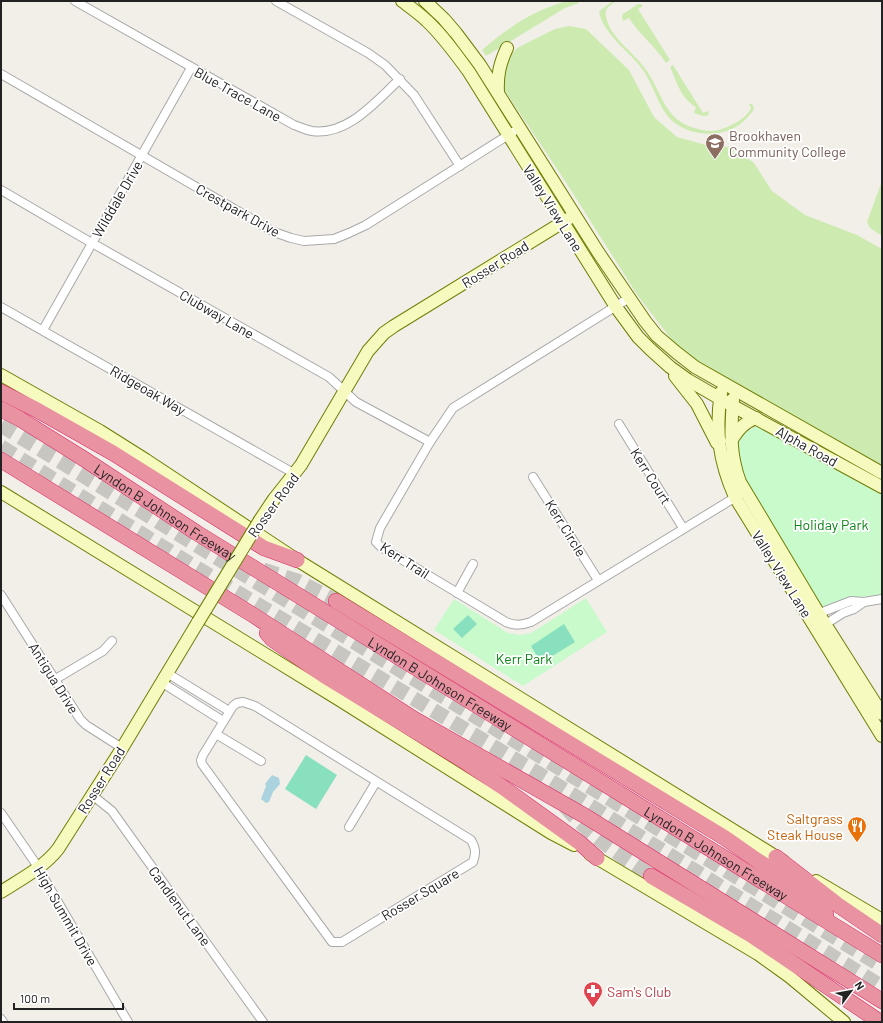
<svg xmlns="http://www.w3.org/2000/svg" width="883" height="1023" viewBox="0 0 883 1023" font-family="Barlow,sans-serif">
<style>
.grass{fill:#cdebb0}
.park{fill:#c8facc}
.pitch{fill:#88e0be}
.water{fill:#aad3df}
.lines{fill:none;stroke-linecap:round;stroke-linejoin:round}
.highway-tunnel{stroke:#c8c6c1;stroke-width:15;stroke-dasharray:15 8;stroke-linecap:butt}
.street-casing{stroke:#a9a9a9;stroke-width:10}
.secondary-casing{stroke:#707d05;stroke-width:14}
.highway-casing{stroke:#dc2a67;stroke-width:16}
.street{stroke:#fff;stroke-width:8}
.secondary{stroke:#f7fabf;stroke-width:12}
.highway{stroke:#e892a2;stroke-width:15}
.secondary-bridge-casing{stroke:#707d05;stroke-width:14;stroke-linecap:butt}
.secondary-bridge{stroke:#f7fabf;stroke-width:12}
.labels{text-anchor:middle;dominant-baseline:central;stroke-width:3.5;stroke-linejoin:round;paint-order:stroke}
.street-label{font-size:14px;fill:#222;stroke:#fff}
.education-label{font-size:14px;fill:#785e54;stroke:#fff;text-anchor:start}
.park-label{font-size:14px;fill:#0c8416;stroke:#fff}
.food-label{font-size:14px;fill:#c56008;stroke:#fff;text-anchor:end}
.health-label{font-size:14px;fill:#be3a42;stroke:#fff;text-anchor:start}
</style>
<rect width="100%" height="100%" fill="#f2efe9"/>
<g class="grass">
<path d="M567,1H578L579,3L565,8L486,56L482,50C507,28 534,10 567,1Z"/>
<path d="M613,1H617C610,5 604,8 606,17C610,37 633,52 644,67C663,92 663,121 698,129C705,131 714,132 722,129C733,125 745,119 751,109L749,104H752L754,108L753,111C747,118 741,125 732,129C710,139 677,133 664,111C656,98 652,83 643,70C631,53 603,34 599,12L602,9Z"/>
<path d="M638,4H641L643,6L638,9L670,60L666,63C655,46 639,34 629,18L623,21L622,17L623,14Z"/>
<polygon points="569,26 586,29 629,70 654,117 677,137 710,146 732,147 754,163 772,191 805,215 857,235 882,249 882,467 798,418 725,379 678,348 638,296 565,181 503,88 501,66 517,48 555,29"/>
<path d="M673,65L703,113L708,111L709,113L707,116H703L694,113L696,107C681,99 677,82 670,67Z"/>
<polygon points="882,181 882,236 870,228 867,222"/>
</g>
<g class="park">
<polygon points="756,426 882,492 882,595 849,598 822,609 744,480 737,459 738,437"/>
<polygon points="586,598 607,632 523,686 434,630 454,599 508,633 520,635 531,633"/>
</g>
<g class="pitch">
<polygon points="468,615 477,624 462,638 453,629"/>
<polygon points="564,624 575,642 541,663 531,646"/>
<polygon points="306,755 337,775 316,809 285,789"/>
</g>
<polygon class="water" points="272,775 279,778 280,784 273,792 269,802 266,803 261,799 266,786 265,784"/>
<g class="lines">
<g class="highway-tunnel">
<polyline points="1,425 882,966"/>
<polyline points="1,447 195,567 539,774 882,987"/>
<polyline points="263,570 297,581 336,601"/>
<path d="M565,806C589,835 621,855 651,876"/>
</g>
<g class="street-casing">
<g id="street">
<path d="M75,1L294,125C300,127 306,130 312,131C348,136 376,101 400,79"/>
<polyline points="276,1 368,53 385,65 414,95 460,166"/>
<polyline points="1,74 274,232 291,238 304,241 334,239 349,233 366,225 513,132"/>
<polyline points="1,190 85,239 329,377 356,402 430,442"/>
<path d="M629,298L453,408L430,442L380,528L376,542L381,547L506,622C515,626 522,625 531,622L739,495"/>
<polyline points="1,307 295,474"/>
<polyline points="43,330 191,68"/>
<polyline points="619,424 683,528"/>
<polyline points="533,477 598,580"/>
<polyline points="457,593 473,564"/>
<polyline points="1,595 80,719 86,725 122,748"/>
<polyline points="816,616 825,611 851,601 864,602 882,599"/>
<polyline points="821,627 843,613 854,609 864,602"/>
<polyline points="167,673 229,711"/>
<polyline points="54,680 103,651 112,641"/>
<polyline points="161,682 223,721"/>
<path d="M243,702L255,706L471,840C476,849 476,853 473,862L342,942H332L202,764L201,760L203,755L233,706L237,703Z"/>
<polyline points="216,734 261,761"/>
<polyline points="92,795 112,811 263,1022"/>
<polyline points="1,813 34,861 128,1022"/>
<polyline points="349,827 376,782"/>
<polyline points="1,1019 3,1022"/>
</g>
</g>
<g class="secondary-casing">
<g id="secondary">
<path d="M402,1C410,7 419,13 427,21C443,36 456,54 469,72L616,307L638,337L650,349L670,367L688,380L733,406L882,487"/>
<polyline points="425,1 444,19 456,33 480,65 598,252 645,321 657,336 677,353 695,367 882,473"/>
<path d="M498,92C497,75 500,63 507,48"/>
<polyline points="1,375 100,431 146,460 297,560 783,861"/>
<polyline points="675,376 697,404 717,443"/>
<path d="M721,392C715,431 719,461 735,497L882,736"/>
<path d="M733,399C731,429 729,453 740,482L825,624L882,714"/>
<path d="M731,441C738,430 743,423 756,418"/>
<polyline points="1,492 338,699 551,833 574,845"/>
<polyline points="260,520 274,499 301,465 368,351 384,333 394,326 568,219"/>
<polyline points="590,854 758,954 790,977 844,1022"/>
<polyline points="816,881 882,920"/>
<path d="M1,892C21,879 43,868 58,849L121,750L198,622"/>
</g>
</g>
<g class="highway-casing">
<g id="highway">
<polyline points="1,392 37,410 113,453 264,548 297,560"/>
<path id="s1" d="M1,409L20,419L81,457L197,533L882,955"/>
<polyline points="1,460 253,615 414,719 585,816 882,1001"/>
<polyline points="336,601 725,838 813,899 826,914"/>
<polyline points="267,633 272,639 325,676 464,761 501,786 580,843 597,858"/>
<polyline points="776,857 838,905 882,935"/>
<polyline points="651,876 751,935 880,1022"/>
</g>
</g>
<use href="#street" class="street"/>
<use href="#secondary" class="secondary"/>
<use href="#highway" class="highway"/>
<g class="secondary-bridge-casing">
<polyline id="secondary-bridge" points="198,622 260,520"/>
</g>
<use href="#secondary-bridge" class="secondary-bridge"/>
</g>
<defs>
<g id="university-pin" transform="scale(1)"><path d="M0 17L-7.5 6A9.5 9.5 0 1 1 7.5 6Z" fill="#8d6e63" stroke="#fff"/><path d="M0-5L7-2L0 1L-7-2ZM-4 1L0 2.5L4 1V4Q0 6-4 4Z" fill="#fff"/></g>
<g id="restaurant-pin" transform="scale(1)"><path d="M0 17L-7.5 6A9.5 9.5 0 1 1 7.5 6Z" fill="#e8710a" stroke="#fff"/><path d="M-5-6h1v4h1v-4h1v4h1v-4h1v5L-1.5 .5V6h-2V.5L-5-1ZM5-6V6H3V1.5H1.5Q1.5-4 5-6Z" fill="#fff"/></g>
<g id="pharmacy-pin" transform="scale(1)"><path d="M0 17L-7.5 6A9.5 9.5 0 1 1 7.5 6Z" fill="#e0444e" stroke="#fff"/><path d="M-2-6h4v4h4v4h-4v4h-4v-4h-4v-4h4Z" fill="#fff"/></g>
</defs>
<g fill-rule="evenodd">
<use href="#university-pin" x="715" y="143"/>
<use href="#restaurant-pin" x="857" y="826"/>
<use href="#pharmacy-pin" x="593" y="991"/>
</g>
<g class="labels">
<g class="street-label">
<text transform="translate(238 94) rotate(29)">Blue Trace Lane</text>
<text transform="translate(117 199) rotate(-60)">Wilddale Drive</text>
<text transform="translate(553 208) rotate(58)">Valley View Lane</text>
<text transform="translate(238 210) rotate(29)">Crestpark Drive</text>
<text transform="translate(495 264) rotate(-32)">Rosser Road</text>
<text transform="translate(217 314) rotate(30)">Clubway Lane</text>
<text transform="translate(148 390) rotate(30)">Ridgeoak Way</text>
<text transform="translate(807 446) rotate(29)">Alpha Road</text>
<text transform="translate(651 476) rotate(58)">Kerr Court</text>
<text transform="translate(273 505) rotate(-54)">Rosser Road</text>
<text stroke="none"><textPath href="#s1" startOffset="194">Lyndon B Johnson Freeway</textPath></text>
<text transform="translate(566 528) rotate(58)">Kerr Circle</text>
<text transform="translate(405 560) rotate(33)">Kerr Trail</text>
<text transform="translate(782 574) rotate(58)">Valley View Lane</text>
<text transform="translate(54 678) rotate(58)">Antigua Drive</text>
<text stroke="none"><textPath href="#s1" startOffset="518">Lyndon B Johnson Freeway</textPath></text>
<text transform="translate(101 780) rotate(-58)">Rosser Road</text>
<text stroke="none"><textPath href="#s1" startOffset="842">Lyndon B Johnson Freeway</textPath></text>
<text transform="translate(420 894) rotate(-31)">Rosser Square</text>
<text transform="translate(180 906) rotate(54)">Candlenut Lane</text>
<text transform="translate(66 916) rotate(60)">High Summit Drive</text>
</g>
<g class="education-label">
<text x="729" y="135">Brookhaven<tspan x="729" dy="16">Community College</tspan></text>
</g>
<g class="park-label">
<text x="831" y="524">Holiday Park</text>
<text x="524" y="658">Kerr Park</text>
</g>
<g class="food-label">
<text x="843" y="818">Saltgrass<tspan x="843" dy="16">Steak House</tspan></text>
</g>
<g class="health-label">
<text x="607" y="991">Sam's Club</text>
</g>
</g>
<rect width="883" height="1023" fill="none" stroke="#222222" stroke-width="4"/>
<g transform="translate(851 991) rotate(58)" stroke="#ffffff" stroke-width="3" paint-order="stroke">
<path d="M0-3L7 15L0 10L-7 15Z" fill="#222222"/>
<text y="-6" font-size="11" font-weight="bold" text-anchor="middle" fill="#222222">N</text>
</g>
<path d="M14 1003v6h109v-6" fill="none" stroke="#222222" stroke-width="2"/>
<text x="20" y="1003" font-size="12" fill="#222222" stroke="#ffffff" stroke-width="3" paint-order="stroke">100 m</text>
</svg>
